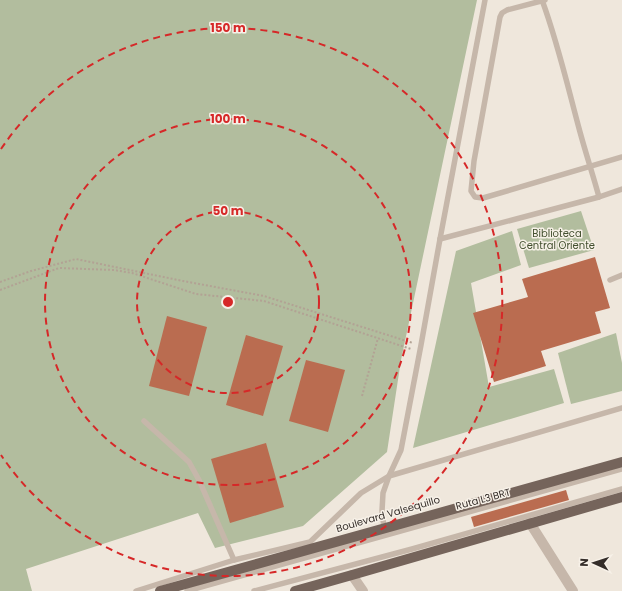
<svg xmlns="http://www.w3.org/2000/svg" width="622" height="591" viewBox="0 0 622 591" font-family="Poppins,sans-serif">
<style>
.green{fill:#b2bd9e}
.building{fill:#ba6c50}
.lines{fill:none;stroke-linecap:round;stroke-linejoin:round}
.path{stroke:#b2a294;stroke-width:2;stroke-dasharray:2 2;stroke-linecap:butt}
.lane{stroke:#c6b7aa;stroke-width:5.5}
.street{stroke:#c6b7aa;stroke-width:10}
.primary{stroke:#75645b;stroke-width:10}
.ring{fill:none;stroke:#d62828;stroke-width:2;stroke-dasharray:7 5}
.labels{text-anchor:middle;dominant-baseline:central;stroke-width:3;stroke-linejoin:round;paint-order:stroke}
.park-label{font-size:10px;fill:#43502f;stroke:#f7f1e8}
.street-label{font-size:10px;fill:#342d29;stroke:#f7f1e8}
.centre{fill:#d62828;stroke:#f7f1e8;stroke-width:2}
.ring-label{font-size:12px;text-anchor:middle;font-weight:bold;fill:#d62828;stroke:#f7f1e8;stroke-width:3;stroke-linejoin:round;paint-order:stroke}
</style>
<rect width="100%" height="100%" fill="#efe7dc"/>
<g class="green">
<polygon points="0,0 477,0 401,360 387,452 303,526 215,548 198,513 26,569 32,591 0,591"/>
<polygon points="581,211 594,250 529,268 517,229"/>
<polygon points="512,231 521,265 471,283 489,387 554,369 564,403 413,448 456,251"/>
<polygon points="616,333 622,363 622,391 571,404 558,353"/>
</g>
<g class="building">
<polygon points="595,257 610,308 595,312 601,333 541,351 546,366 494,382 473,313 528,297 522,279"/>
<polygon points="167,316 207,327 189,396 149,386"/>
<polygon points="246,335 283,346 263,416 226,405"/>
<polygon points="306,360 345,370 328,432 289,421"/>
<polygon points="266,443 284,507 230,523 211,459"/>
<polygon points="566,490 569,500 474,527 471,517"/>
</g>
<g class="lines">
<g class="path">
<polyline points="0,282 31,271 76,259 183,281 264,296 413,343"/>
<polyline points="0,290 59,268 114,270 132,273 196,294 264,301 411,349"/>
<polyline points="362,396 378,338"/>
</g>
<g class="lane">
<path d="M542,0C558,43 568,88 580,132C586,154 593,175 599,197"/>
<polyline points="545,0 507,10 502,13 500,17 474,161 471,191 475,197 483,198 622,157"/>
<polyline points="440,239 599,197 622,189"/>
<polyline points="610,280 622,275"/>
<polyline points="144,421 189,462 199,480 234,560"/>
<polyline points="384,528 382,511 383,493 389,476 401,450 421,345 440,239 485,0"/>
<polyline points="136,591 234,560 310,542 361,493 389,476 622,408"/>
<polyline points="187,591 622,469"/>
<polyline points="254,591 412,549 622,489"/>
</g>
<g class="street">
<polyline points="530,523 573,591"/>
<polyline points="352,575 363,591"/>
</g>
<g class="primary">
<polyline points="160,591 622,462"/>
<polyline points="295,591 352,575 622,497"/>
</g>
</g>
<g class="ring">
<circle cx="228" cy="302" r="91"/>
<circle cx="228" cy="302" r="183"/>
<path d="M1 149A274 274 0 1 1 1 455"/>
</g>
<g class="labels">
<g class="park-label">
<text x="557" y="233">Biblioteca<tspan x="557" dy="12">Central Oriente</tspan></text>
</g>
<g class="street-label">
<text transform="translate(483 499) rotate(-15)">Ruta L3 BRT</text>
<text transform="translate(388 514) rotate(-16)">Boulevard Valsequillo</text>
</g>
</g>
<circle cx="228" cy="302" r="6" class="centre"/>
<g class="ring-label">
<text x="228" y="32">150 m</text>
<text x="228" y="123">100 m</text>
<text x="228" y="215">50 m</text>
</g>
<g transform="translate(594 563) rotate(273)" stroke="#f7f1e8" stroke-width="3" paint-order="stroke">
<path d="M0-3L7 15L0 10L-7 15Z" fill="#342d29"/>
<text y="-6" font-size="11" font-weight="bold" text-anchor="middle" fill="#342d29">N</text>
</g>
</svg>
